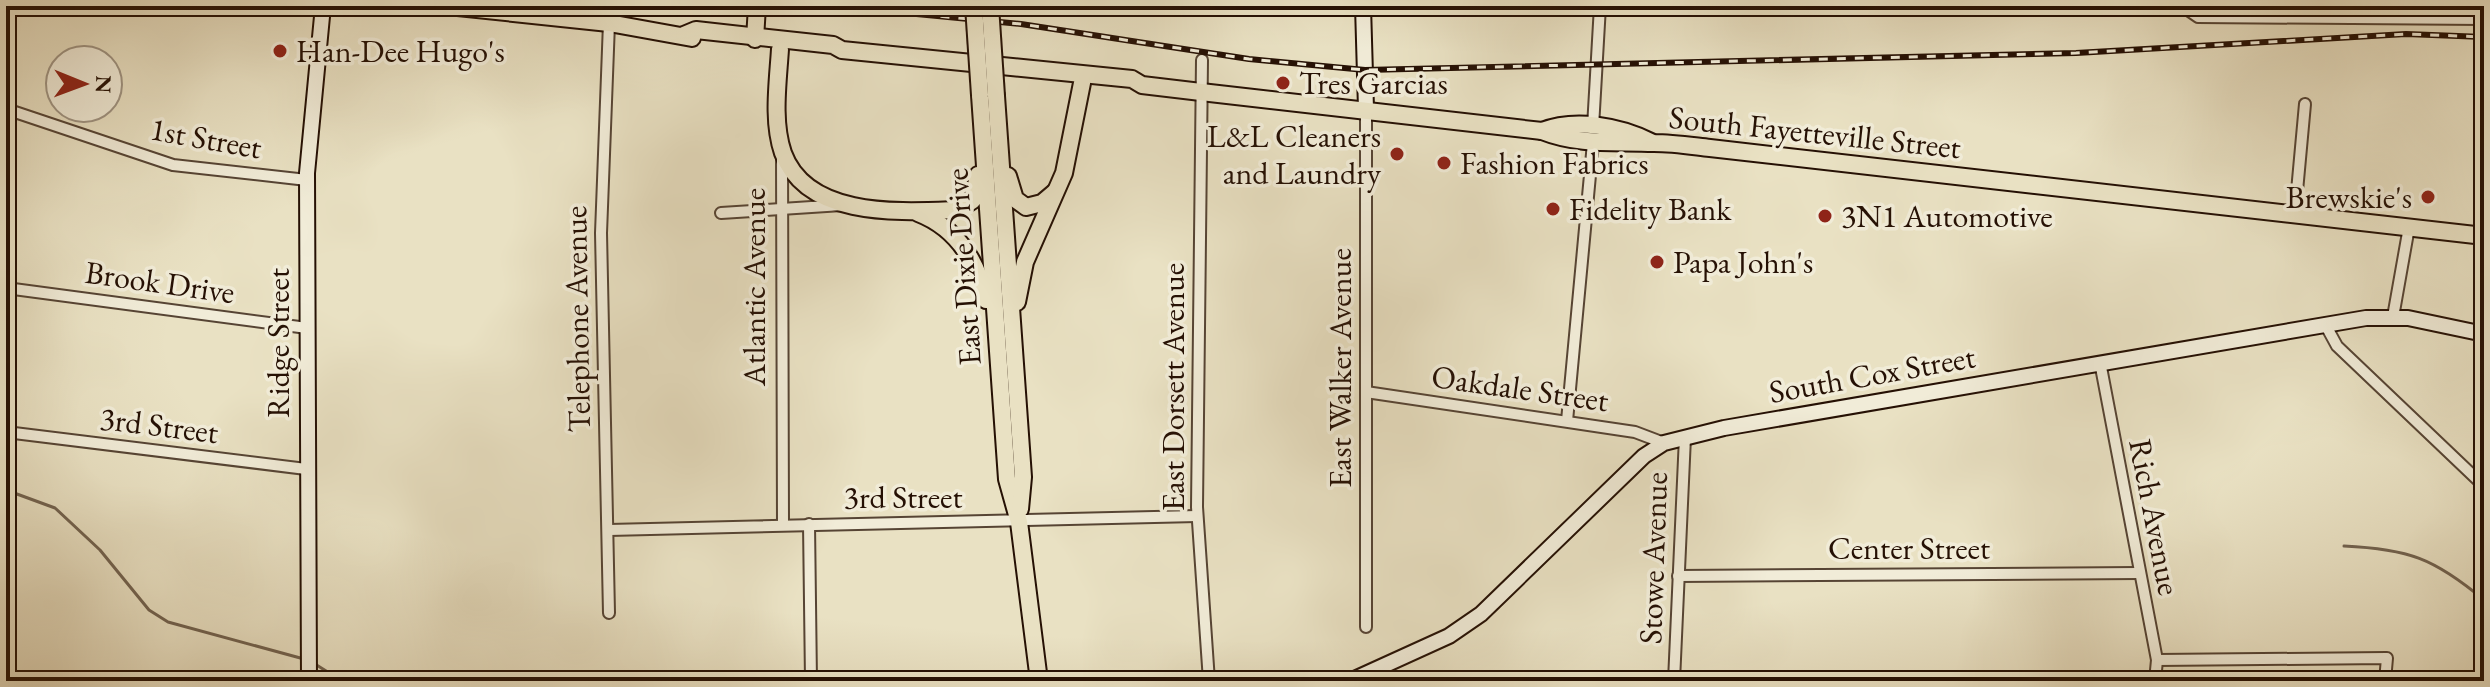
<svg xmlns="http://www.w3.org/2000/svg" width="2490" height="687" viewBox="0 0 2490 687" font-family="'EB Garamond',serif">
<style>
.lines{fill:none;stroke-linecap:round;stroke-linejoin:round}
.stream{stroke:#726350;stroke-width:3}
.street-casing{stroke:#564434;stroke-width:14}
.secondary-casing{stroke:#251004;stroke-width:18}
.primary-casing{stroke:#251004;stroke-width:20}
.street{stroke:#f1ecd8;stroke-width:10}
.secondary{stroke:#f1ecd8;stroke-width:14}
.primary{stroke:#e9e1c3;stroke-width:16}
.rail-casing{stroke:#251004;stroke-width:6}
.rail{stroke:#f1ecd8;stroke-width:3;stroke-dasharray:9;stroke-linecap:butt}
.primary-bridge-casing{stroke:#251004;stroke-width:20;stroke-linecap:butt}
.primary-bridge{stroke:#e9e1c3;stroke-width:16}
.poi-dot{fill:#8f2418;stroke:#f1ecd8;stroke-width:3}
.labels{text-anchor:middle;dominant-baseline:central;stroke-width:7;stroke-linejoin:round;paint-order:stroke}
.poi-label{font-size:32px;fill:#251004;stroke:#f1ecd8;text-anchor:start}
.street-label{font-size:32px;fill:#251004;stroke:#f1ecd8}
</style>
<rect width="100%" height="100%" fill="#e9e1c3"/>
<filter id="stains"><feTurbulence type="fractalNoise" baseFrequency=".0025" numOctaves="4"/><feColorMatrix values="0 0 0 0 .2 0 0 0 0 .09 0 0 0 0 .02 0 0 0 .5 -.17"/></filter>
<radialGradient id="worn" r=".72"><stop offset=".6" stop-color="#630" stop-opacity="0"/><stop offset="1" stop-color="#630" stop-opacity=".3"/></radialGradient>
<g class="lines">
<g class="stream">
<polyline points="6,490 55,508 100,550 149,610 168,622 304,659"/>
<path d="M2344,546C2408,549 2434,558 2484,600"/>
<polyline points="315,664 342,681"/>
</g>
<g class="street-casing">
<g id="street">
<polyline points="2182,6 2198,17 2484,19"/>
<polyline points="1202,60 1197,507 1209,681"/>
<polyline points="6,109 173,165 307,180"/>
<polyline points="1366,109 1366,627"/>
<polyline points="1593,127 1600,6"/>
<polyline points="782,155 783,525"/>
<polyline points="721,213 842,205"/>
<polyline points="2295,213 2305,104"/>
<polyline points="6,288 307,328"/>
<polyline points="2393,317 2409,227"/>
<polyline points="2325,324 2337,346 2484,486"/>
<polyline points="2100,362 2157,660 2155,681"/>
<polyline points="1366,392 1635,432 1664,443"/>
<polyline points="1567,421 1593,143"/>
<polyline points="6,432 306,469"/>
<polyline points="809,524 811,681"/>
<polyline points="609,530 1197,516"/>
<polyline points="1678,576 2139,573"/>
<polyline points="609,613 601,233 609,23"/>
<polyline points="2157,660 2387,658 2385,681"/>
<polyline points="1674,681 1685,437"/>
</g>
</g>
<g class="secondary-casing">
<g id="secondary">
<polyline points="1363,6 1366,109"/>
<polyline points="309,681 307,173 323,6"/>
<polyline points="1350,681 1449,636 1481,614 1644,456 1664,443 1724,428 2366,318 2408,318 2484,334"/>
</g>
</g>
<g class="primary-casing">
<g id="primary">
<polyline points="448,6 609,23 692,38"/>
<path d="M684,35L696,30L833,45L842,50L1132,79L1142,85L1201,92L1542,131C1580,146 1615,141 1654,143C1673,143 1692,146 1710,148L2484,236"/>
<polyline points="755,39 757,6"/>
<path d="M780,49C778,82 772,121 783,153C807,219 901,212 958,210L973,200L978,175"/>
<polyline points="980,95 1007,479 1019,522 1039,681"/>
<polyline points="996,96 1023,477 1020,509"/>
<path d="M1542,131C1575,118 1620,126 1651,142"/>
<polyline points="1008,176 1015,199 1026,207 1042,203 1055,192"/>
<path d="M918,213C957,228 977,261 986,300"/>
<polyline points="1017,302 1025,262 1064,173 1082,83"/>
</g>
</g>
<use href="#street" class="street"/>
<use href="#secondary" class="secondary"/>
<use href="#primary" class="primary"/>
<g class="rail-casing">
<polyline id="rail" points="833,6 1021,24 1249,59 1365,70 2076,53 2406,34 2484,37"/>
</g>
<use href="#rail" class="rail"/>
<g class="primary-bridge-casing">
<g id="primary-bridge">
<polyline points="974,6 980,95"/>
<polyline points="990,6 996,96"/>
</g>
</g>
<use href="#primary-bridge" class="primary-bridge"/>
</g>
<g class="poi-dot">
<circle cx="280" cy="51" r="8"/>
<circle cx="1283" cy="83" r="8"/>
<circle cx="1397" cy="154" r="8"/>
<circle cx="1444" cy="163" r="8"/>
<circle cx="2428" cy="197" r="8"/>
<circle cx="1553" cy="209" r="8"/>
<circle cx="1825" cy="216" r="8"/>
<circle cx="1657" cy="262" r="8"/>
</g>
<g class="labels">
<g class="poi-label">
<text x="296" y="51">Han-Dee Hugo's</text>
<text x="1299" y="83">Tres Garcias</text>
<text x="1381" y="136" text-anchor="end">L&amp;L Cleaners<tspan x="1381" dy="37">and Laundry</tspan></text>
<text x="1460" y="163">Fashion Fabrics</text>
<text x="2412" y="197" text-anchor="end">Brewskie's</text>
<text x="1569" y="209">Fidelity Bank</text>
<text x="1841" y="216">3N1 Automotive</text>
<text x="1673" y="262">Papa John's</text>
</g>
<g class="street-label">
<text transform="translate(1815 132) rotate(6)">South Fayetteville Street</text>
<text transform="translate(206 138) rotate(10)">1st Street</text>
<text transform="translate(963 267) rotate(-94)">East Dixie Drive</text>
<text transform="translate(160 282) rotate(8)">Brook Drive</text>
<text transform="translate(754 287) rotate(-90)">Atlantic Avenue</text>
<text transform="translate(577 319) rotate(-91)">Telephone Avenue</text>
<text transform="translate(278 343) rotate(-90)">Ridge Street</text>
<text transform="translate(1340 368) rotate(-90)">East Walker Avenue</text>
<text transform="translate(1872 374) rotate(-10)">South Cox Street</text>
<text transform="translate(1173 387) rotate(-90)">East Dorsett Avenue</text>
<text transform="translate(1520 388) rotate(8)">Oakdale Street</text>
<text transform="translate(159 425) rotate(7)">3rd Street</text>
<text x="903" y="497">3rd Street</text>
<text transform="translate(2155 517) rotate(79)">Rich Avenue</text>
<text x="1909" y="548">Center Street</text>
<text transform="translate(1653 558) rotate(-88)">Stowe Avenue</text>
</g>
</g>
<rect width="2490" height="687" fill="none" stroke="#e9e1c3" stroke-width="32"/>
<rect x="8" y="8" width="2474" height="671" fill="none" stroke="#251004" stroke-width="4"/>
<rect x="16" y="16" width="2458" height="655" fill="none" stroke="#251004" stroke-width="2"/>
<g transform="translate(84 84) rotate(91)"><circle r="38" fill="#f1ecd8" stroke="#9f9483" stroke-width="2"/>
<path d="M0-6L14 30L0 20L-14 30Z" fill="#8f2418"/>
<text y="-12" font-size="22" font-weight="bold" text-anchor="middle" fill="#251004">N</text>
</g>
<rect width="100%" height="100%" filter="url(#stains)"/>
<rect width="100%" height="100%" fill="url(#worn)"/>
</svg>
